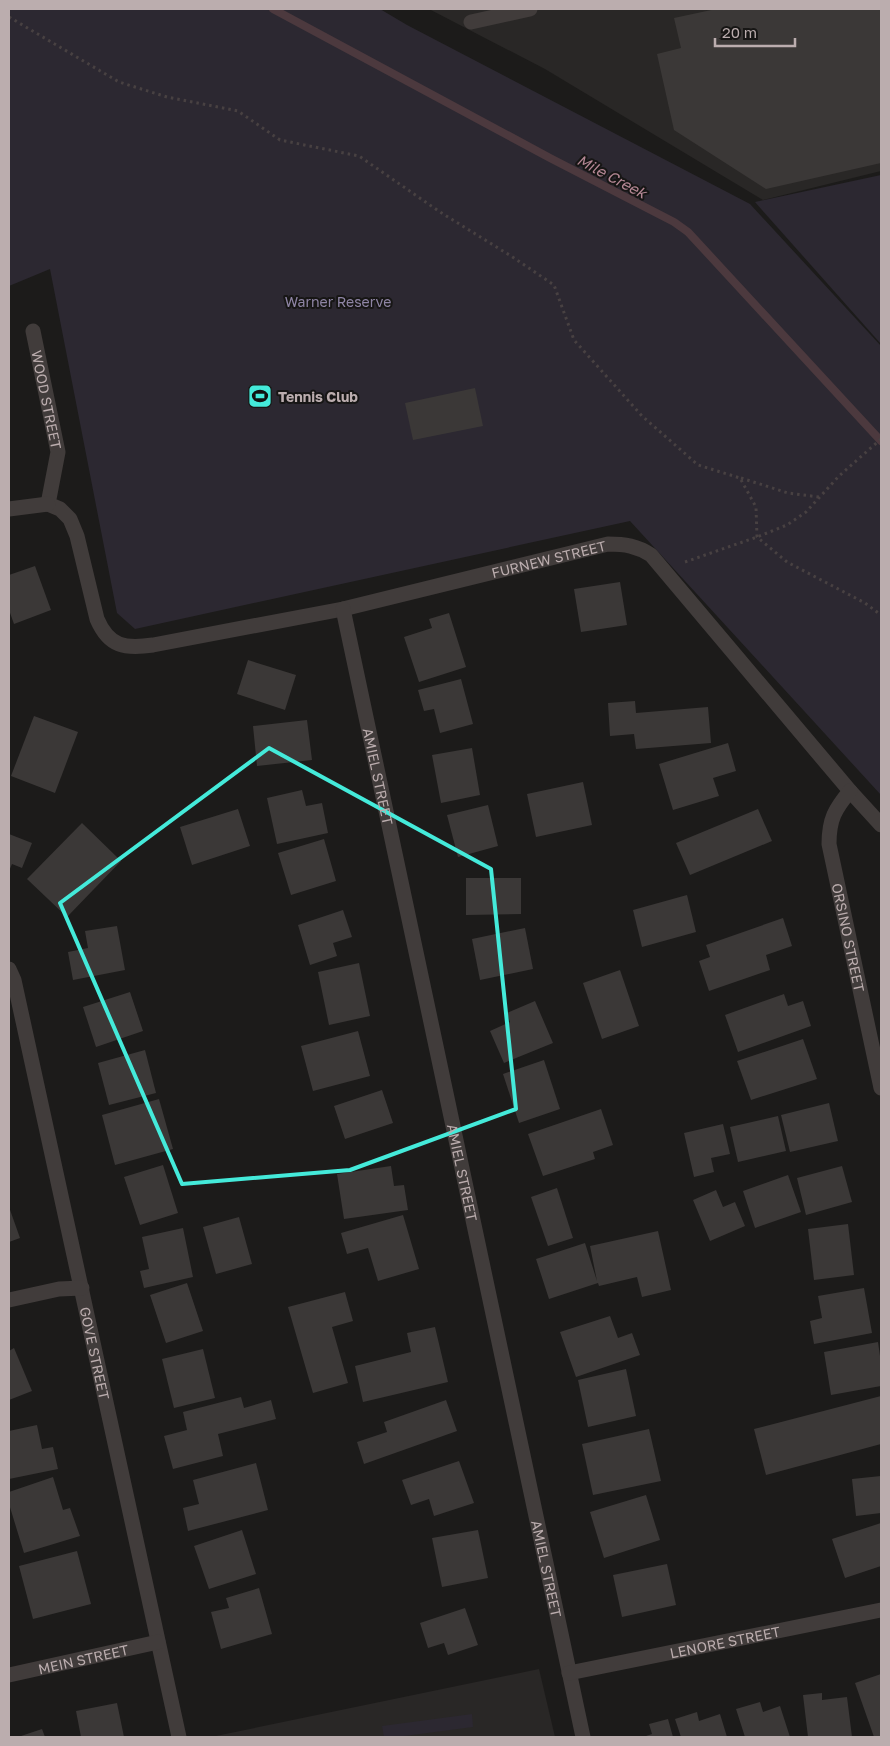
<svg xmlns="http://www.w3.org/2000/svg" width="890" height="1746" viewBox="0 0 890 1746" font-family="'Golos Text',sans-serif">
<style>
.built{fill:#292726}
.green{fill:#2c2831}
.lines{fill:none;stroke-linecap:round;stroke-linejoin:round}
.stream{stroke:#4c393e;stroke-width:8}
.building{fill:#3b3837}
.path{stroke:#484142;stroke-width:3;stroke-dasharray:2.5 4;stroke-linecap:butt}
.minor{stroke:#413c3b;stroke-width:15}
.marked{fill:none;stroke:#44eada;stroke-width:4;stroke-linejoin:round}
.labels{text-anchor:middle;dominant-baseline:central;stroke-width:4;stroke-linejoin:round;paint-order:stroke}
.park-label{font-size:14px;fill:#8f85a5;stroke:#171615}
.poi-label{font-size:14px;font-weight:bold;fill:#bbadae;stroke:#171615;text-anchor:start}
.street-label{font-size:14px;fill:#bbadae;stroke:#171615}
.water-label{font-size:15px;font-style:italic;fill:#b48794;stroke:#171615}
</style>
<rect width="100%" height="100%" fill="#1c1b1a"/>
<g class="built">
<polygon points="429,9 881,9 881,171 763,200 545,69"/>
<polygon points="539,1669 555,1737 211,1737"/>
</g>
<g class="green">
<polygon points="9,9 380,9 407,25 750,204 881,346 881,795 630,521 135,629 117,613 50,269 9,286"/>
<polygon points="881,175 881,344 755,202"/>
<polygon points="472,1714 473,1727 397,1737 384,1737 382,1726"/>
</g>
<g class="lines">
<polyline class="stream" points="273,9 550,158 674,222 688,232 881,441"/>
</g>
<g class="building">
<polygon points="716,9 881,9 881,163 766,189 674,130 657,54 681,48 674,18"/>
<polygon points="475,388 483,426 413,440 405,403"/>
<polygon points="35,566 51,610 14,624 9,610 9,575"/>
<polygon points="620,582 627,625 581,632 574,589"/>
<polygon points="449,613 466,667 419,682 404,637 432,628 429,619"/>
<polygon points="248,660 296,675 285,710 237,694"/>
<polygon points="461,679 473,724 440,733 434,709 424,711 418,690"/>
<polygon points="635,701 636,713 708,707 711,743 636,749 634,734 610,736 608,703"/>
<polygon points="34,716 78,732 55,793 11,776"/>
<polygon points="307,720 312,760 257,766 253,726"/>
<polygon points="728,743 736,771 713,778 719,796 673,810 659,764"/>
<polygon points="472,748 480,795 441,803 432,755"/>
<polygon points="583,782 592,825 536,837 527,794"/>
<polygon points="302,790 306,806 322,803 328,833 277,844 267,798"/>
<polygon points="488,805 498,846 458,857 447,815"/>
<polygon points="238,809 250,846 192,865 180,827"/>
<polygon points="758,809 772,841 690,875 676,843"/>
<polygon points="82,823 121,861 67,917 27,879"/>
<polygon points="9,834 32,843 22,868 12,864 9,871"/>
<polygon points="324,839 336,881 291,895 278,853"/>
<polygon points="466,878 521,878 521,914 466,915"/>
<polygon points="687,895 696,932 642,947 633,910"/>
<polygon points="343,910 352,937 333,943 337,956 310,965 298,925"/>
<polygon points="783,918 792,946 766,955 770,970 709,991 699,961 710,957 706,945"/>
<polygon points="117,926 125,970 73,980 68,952 88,948 85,931"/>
<polygon points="525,928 533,969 480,980 472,939"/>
<polygon points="359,963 370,1016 329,1025 318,972"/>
<polygon points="620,970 639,1026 602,1039 583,983"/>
<polygon points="130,992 143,1031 96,1047 83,1007"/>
<polygon points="784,994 788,1006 803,1001 811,1026 738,1052 725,1015"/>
<polygon points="535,1001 553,1043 504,1063 490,1031 510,1022 507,1013"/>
<polygon points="358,1031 370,1076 313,1091 301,1046"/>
<polygon points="803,1039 817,1079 751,1100 737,1061"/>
<polygon points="145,1050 156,1093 109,1105 98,1063"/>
<polygon points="544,1060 560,1109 519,1123 503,1074"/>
<polygon points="382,1090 393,1123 345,1139 334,1106"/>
<polygon points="159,1099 173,1149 115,1165 102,1115"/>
<polygon points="829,1103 838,1141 790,1152 781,1115"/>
<polygon points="601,1109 613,1145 593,1152 595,1159 543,1176 528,1134"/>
<polygon points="778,1116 786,1151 738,1162 730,1127"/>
<polygon points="723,1124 730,1154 711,1158 714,1172 694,1177 684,1133"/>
<polygon points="163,1165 178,1213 140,1225 124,1177"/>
<polygon points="391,1166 394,1186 404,1185 408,1210 344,1219 337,1174"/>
<polygon points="842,1166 852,1202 806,1215 797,1178"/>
<polygon points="788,1175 801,1212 755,1228 743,1191"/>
<polygon points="557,1188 573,1238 548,1246 531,1197"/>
<polygon points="716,1190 723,1207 735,1202 745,1226 710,1241 693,1200"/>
<polygon points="9,1207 20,1238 9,1242"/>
<polygon points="403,1215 419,1269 378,1281 368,1248 347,1254 341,1233"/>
<polygon points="239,1217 252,1264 216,1274 203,1227"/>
<polygon points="848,1224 854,1275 814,1280 808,1229"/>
<polygon points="183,1228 193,1277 144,1288 140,1271 149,1269 142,1237"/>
<polygon points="658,1231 671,1290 642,1297 637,1277 599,1286 598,1283 549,1299 536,1259 585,1243 597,1281 590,1246"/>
<polygon points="187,1283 203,1331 166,1343 150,1295"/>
<polygon points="864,1288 872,1333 814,1344 810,1321 822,1318 818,1296"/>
<polygon points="345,1292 353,1321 332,1327 348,1383 313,1393 288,1307"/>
<polygon points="610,1316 618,1338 632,1333 640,1355 576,1377 560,1332"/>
<polygon points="435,1327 448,1382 363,1402 355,1366 411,1352 407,1333"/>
<polygon points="878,1342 881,1363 881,1386 831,1395 824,1352"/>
<polygon points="14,1348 32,1391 9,1400 9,1351"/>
<polygon points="203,1349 215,1398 174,1408 162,1359"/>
<polygon points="626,1369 636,1416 588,1427 578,1380"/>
<polygon points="881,1396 881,1444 766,1475 754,1429"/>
<polygon points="241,1397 244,1408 271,1400 276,1419 218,1434 223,1456 173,1469 164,1436 187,1430 183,1412"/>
<polygon points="446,1400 457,1431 364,1464 357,1442 387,1432 384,1422"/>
<polygon points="37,1425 42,1449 53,1447 58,1469 9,1479 9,1431"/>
<polygon points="649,1429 661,1481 593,1495 582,1444"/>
<polygon points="459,1461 474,1503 434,1516 429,1499 411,1505 402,1480"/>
<polygon points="256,1463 268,1510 188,1531 183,1508 199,1504 193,1480"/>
<polygon points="881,1476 881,1513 856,1516 852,1479"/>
<polygon points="53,1477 63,1510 70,1508 80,1536 24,1553 9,1504 9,1492"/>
<polygon points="646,1495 660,1540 604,1558 590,1512"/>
<polygon points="881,1523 881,1566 845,1578 832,1539"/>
<polygon points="242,1530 256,1574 209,1589 194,1546"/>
<polygon points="478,1530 488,1578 442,1587 432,1538"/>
<polygon points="77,1551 91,1604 33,1619 19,1566"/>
<polygon points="667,1564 676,1605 622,1617 613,1575"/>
<polygon points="259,1588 272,1634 221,1649 211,1612 229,1608 226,1598"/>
<polygon points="465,1608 478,1645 448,1655 444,1643 428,1648 420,1623"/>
<polygon points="881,1674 881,1737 874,1737 855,1683"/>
<polygon points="822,1693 822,1700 847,1697 852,1737 808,1737 803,1695"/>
<polygon points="760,1702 763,1712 780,1706 790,1737 745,1737 736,1709"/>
<polygon points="117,1703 124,1737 81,1737 76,1711"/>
<polygon points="697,1712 699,1721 720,1714 727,1737 681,1737 675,1719"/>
<polygon points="668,1719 673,1737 643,1737 652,1734 649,1724"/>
<polygon points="42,1729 45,1737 18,1737"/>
</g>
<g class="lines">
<g class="path">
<polyline points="9,17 119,82 167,97 238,111 280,140 359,156 440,212 511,256 554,285 574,340 642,416 698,465 740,478 756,507 757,537 787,562 865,603 881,615"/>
<polyline points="741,478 788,493 819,497"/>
<polyline points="685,562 757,537 787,525 806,512 839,476 881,439"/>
</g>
<g class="minor">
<polyline points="471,22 530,9"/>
<path id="s1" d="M33,331L58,452L48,504L60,509L70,519L77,536L97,619C109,647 125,649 153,645L343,609L608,544C625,544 637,546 651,555L850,791L881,825"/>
<polyline points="9,509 48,504"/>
<path id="s2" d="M343,609L583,1737"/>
<path id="s3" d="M850,791C835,809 829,819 829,844L881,1088"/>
<path id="s4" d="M9,969L14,980L179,1737"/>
<polyline points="9,1300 59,1289 82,1288"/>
<path id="s5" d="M569,1673L881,1610"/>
<path id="s6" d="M9,1675L158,1642"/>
</g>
</g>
<path class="marked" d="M269,748L491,869L516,1109L350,1170L182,1184L60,903Z"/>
<defs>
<g id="stadium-square" transform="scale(1.25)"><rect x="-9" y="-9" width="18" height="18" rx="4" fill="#44eada" stroke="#171615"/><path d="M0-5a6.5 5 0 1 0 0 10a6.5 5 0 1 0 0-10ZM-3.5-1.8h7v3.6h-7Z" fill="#111"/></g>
</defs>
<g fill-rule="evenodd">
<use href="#stadium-square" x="260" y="396"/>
</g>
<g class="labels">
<g class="park-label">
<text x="338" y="301">Warner Reserve</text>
</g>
<g class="poi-label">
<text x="278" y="396">Tennis Club</text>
</g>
<g class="street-label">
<text stroke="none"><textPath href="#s1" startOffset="70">WOOD STREET</textPath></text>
<text stroke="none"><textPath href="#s1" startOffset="781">FURNEW STREET</textPath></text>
<text stroke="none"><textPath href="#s2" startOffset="171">AMIEL STREET</textPath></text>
<text stroke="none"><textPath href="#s3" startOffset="154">ORSINO STREET</textPath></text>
<text stroke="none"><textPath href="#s2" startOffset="576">AMIEL STREET</textPath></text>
<text stroke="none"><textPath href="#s4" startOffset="394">GOVE STREET</textPath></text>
<text stroke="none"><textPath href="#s2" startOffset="981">AMIEL STREET</textPath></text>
<text stroke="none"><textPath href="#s5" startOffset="159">LENORE STREET</textPath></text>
<text stroke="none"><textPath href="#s6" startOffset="76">MEIN STREET</textPath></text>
</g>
<g class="water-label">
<text transform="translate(612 176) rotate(28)">Mile Creek</text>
</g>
</g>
<rect width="890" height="1746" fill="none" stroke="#bbadae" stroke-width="20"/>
<path d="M715 38v8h80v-8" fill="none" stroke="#bbadae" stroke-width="2.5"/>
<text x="722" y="38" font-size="15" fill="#bbadae" stroke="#171615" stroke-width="4" paint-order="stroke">20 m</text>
</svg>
